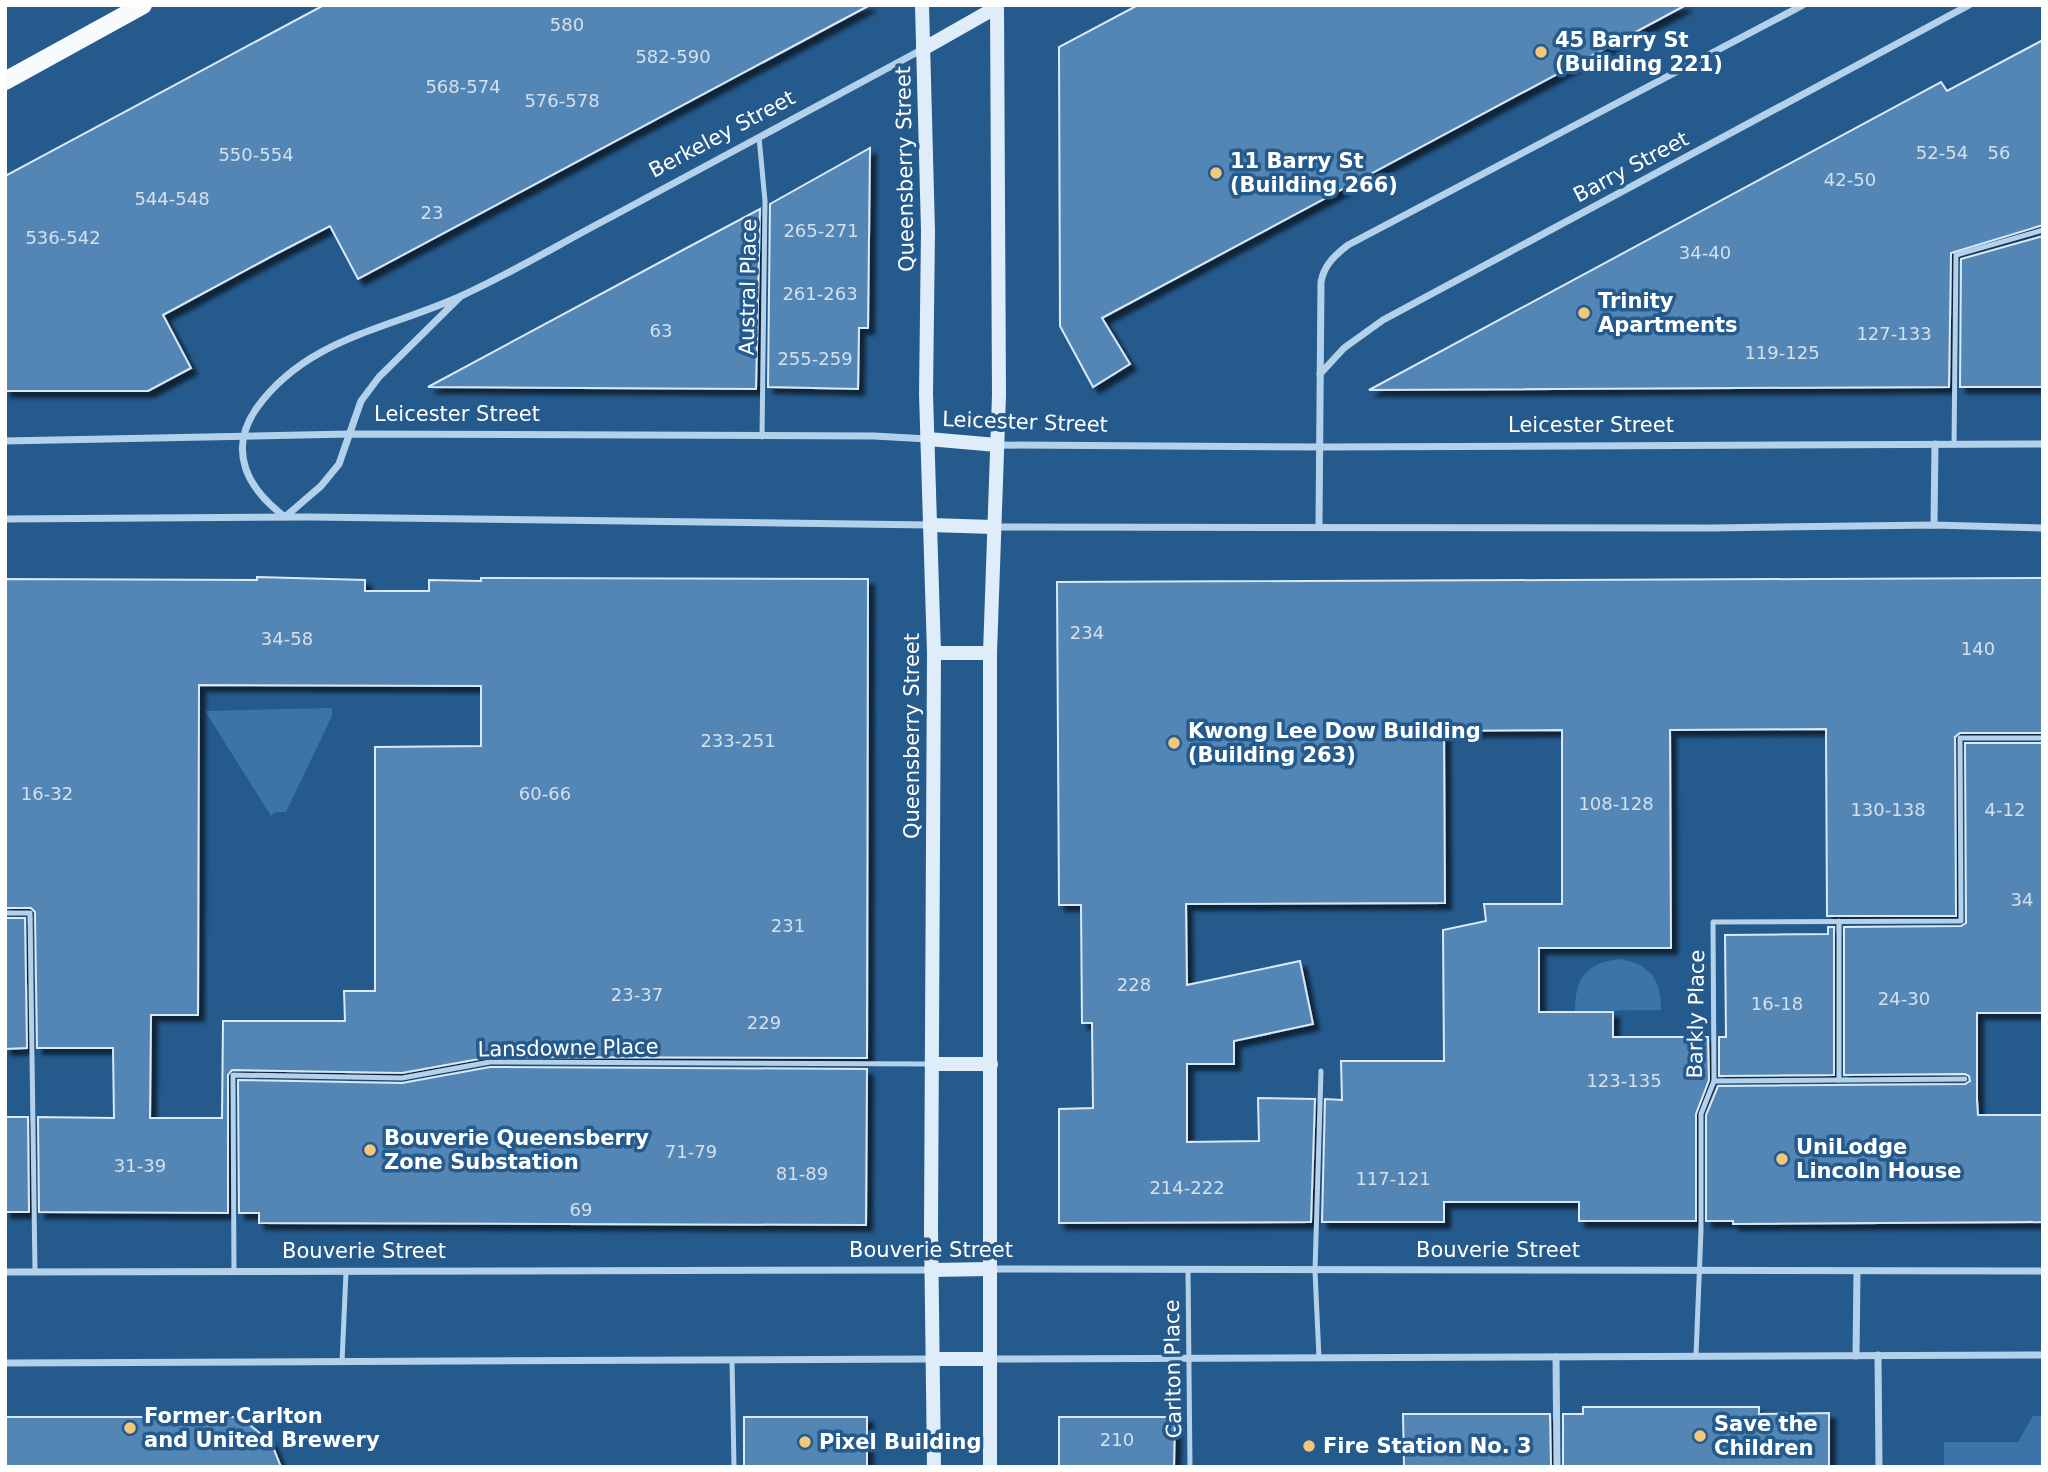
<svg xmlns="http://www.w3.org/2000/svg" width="2048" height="1472" viewBox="0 0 2048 1472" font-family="'DejaVu Sans',sans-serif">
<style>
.green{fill:#3a74a9}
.building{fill:#5285b5;stroke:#d9e9f8;stroke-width:2;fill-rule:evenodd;filter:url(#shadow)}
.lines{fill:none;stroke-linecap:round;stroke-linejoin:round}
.service{stroke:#b4d1eb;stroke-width:5}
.minor{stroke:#b4d1eb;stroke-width:7}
.secondary{stroke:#dfecf9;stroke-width:14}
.primary{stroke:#f8fbfe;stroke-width:18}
.poi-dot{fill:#f4c879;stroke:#255a8d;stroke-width:2.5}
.labels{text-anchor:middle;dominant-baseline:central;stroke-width:7;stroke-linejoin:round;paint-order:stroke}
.number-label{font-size:18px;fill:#d4e0ec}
.poi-label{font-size:21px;font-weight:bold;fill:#fff;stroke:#255a8d;text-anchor:start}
.street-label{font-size:21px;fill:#fff;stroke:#255a8d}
</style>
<defs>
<filter id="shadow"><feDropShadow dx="6" dy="6" stdDeviation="2" flood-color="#0009"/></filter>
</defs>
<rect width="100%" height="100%" fill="#255a8d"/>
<g class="green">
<polygon points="332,708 332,716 286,812 275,812 271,816 205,711"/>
<path d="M1619,959C1651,964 1661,980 1661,1010L1575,1011C1575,978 1586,963 1619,959Z"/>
<polygon points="2033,1416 2043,1416 2043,1467 1944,1467 1944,1442 2018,1442"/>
</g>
<g class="building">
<polygon points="324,5 870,5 358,279 330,226 274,255 163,315 191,368 148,391 5,391 5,176"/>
<polygon points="1138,5 1686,5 1102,318 1130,364 1093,387 1060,326 1059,47"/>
<polygon points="2043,40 2043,225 1951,253 1949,387 1369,390 1941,82 1947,91"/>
<polygon points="870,148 868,328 859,328 858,389 768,387 770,204"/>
<polygon points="760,209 756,389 428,387 681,251"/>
<polygon points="2043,236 2043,387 1960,387 1961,259"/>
<path d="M257,577L365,580V591H429V580L481,581V578L868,579L867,1058L490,1057L402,1073L232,1070L228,1075V1213L39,1212L38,1117L114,1118L113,1048H37L35,912L31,908H5V579L257,580ZM199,685L481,686V746L375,747V991H344L345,1021H223L222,1118H150L151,1015H198Z"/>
<polygon points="2043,578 2043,733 1960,733 1955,737 1956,916 1827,916 1826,729 1670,730 1671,948 1539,948 1539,1012 1613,1012 1613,1037 1708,1037 1709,1080 1696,1114 1696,1221 1579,1221 1579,1202 1444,1202 1444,1222 1322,1222 1325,1099 1342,1100 1341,1061 1444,1061 1443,930 1486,921 1484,904 1562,904 1562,730 1444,731 1445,903 1186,904 1187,985 1300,961 1313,1024 1234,1041 1234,1064 1187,1064 1187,1142 1259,1141 1258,1098 1315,1099 1311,1222 1059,1223 1059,1109 1093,1108 1092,1023 1082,1023 1081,905 1059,905 1057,582"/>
<polygon points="1965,743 2043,743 2043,1013 1977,1013 1977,1100 1978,1115 2043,1115 2043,1222 1733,1224 1733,1221 1706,1221 1706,1115 1718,1086 1965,1084 1970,1081 1969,1076 1965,1074 1844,1075 1844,927 1961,926 1966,923"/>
<polygon points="5,918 25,918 27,1048 5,1049"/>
<polygon points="1828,927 1834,927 1834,1075 1719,1076 1719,1037 1726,1037 1725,935 1828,934"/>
<polygon points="490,1067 867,1069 866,1225 259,1223 259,1213 239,1213 238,1080 402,1083"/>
<polygon points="5,1117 28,1117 29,1212 5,1212"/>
<polygon points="1583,1407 1759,1407 1759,1414 1829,1413 1829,1467 1563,1467 1563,1414 1583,1414"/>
<polygon points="1403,1414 1550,1414 1551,1467 1404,1467"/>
<polygon points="5,1417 240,1417 271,1442 281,1467 5,1467"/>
<rect x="744" y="1417" width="123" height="50"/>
<polygon points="1059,1417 1175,1417 1174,1467 1059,1467"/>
</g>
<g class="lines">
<g class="service">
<polyline points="759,137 765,201 762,437"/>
<polyline points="1954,445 1956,255 2043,230"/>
<polyline points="5,913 30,913 35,1272"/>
<polyline points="1839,921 1839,1080"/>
<polyline points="1714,1081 1965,1079"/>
<polyline points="1188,1271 1190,1467"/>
<polyline points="234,1272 233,1075 402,1078 490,1062 930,1064"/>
<polyline points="1696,1356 1701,1230 1701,1114 1714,1081 1713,922 1961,921 1960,738 2043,738"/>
<polyline points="1319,1358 1315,1271 1321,1071"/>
<polyline points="732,1360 734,1467"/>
<polyline points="342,1362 346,1272"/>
</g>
<g class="minor">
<path d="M461,296L379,377L361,401L339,464L321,486L285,517C248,489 227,452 256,409C306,338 389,329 461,296C512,273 561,243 611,217C715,161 819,105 923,49"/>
<polyline points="1320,374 1344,348 1383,320 1969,5"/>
<polyline points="5,441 350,434 874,436 928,439"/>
<polyline points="997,445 1320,447 2043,444"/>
<polyline points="5,519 310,517 931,525"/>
<path d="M1319,525L1321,282C1324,265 1335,255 1348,245L1803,5"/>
<polyline points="1934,525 1935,444"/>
<polyline points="994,527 1711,528 1934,525 2043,528"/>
<polyline points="990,1269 2043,1271"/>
<polyline points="5,1272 931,1270"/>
<polyline points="1878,1355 1879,1467"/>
<polyline points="1856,1356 1857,1272"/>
<polyline points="1556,1357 1557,1467"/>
<polyline points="990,1359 2043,1355"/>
<polyline points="5,1363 932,1359"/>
</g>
<g class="secondary">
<polyline points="922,5 928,231 926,394 934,653 931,1229 934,1467"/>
<polyline points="923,49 997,7"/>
<polyline points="928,439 997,445"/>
<polyline points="931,525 993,527"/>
<polyline points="934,653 990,653"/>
<polyline points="933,1064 991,1064"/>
<polyline points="931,1270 989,1269"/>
<polyline points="932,1359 989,1359"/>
<polyline points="990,1467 990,653 999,395 997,5"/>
</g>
<polyline class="primary" points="5,81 143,5"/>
</g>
<g class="poi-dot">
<circle cx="1541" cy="52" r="7"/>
<circle cx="1216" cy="173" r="7"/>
<circle cx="1584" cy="313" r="7"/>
<circle cx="1174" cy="743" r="7"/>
<circle cx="370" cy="1150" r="7"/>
<circle cx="1782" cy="1159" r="7"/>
<circle cx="130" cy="1428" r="7"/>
<circle cx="1700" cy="1436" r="7"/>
<circle cx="805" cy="1442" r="7"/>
<circle cx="1309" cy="1446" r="7"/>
</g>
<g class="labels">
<g class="number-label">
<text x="567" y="24">580</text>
<text x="673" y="56">582-590</text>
<text x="463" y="86">568-574</text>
<text x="562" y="100">576-578</text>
<text x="1942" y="152">52-54</text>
<text x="1999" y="152">56</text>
<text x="256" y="154">550-554</text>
<text x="1850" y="179">42-50</text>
<text x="172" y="198">544-548</text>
<text x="432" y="212">23</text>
<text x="821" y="230">265-271</text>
<text x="63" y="237">536-542</text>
<text x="1705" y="252">34-40</text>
<text x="820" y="293">261-263</text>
<text x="661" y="330">63</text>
<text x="1894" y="333">127-133</text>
<text x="1782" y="352">119-125</text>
<text x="815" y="358">255-259</text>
<text x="1087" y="632">234</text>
<text x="287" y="638">34-58</text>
<text x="1978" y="648">140</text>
<text x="738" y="740">233-251</text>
<text x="47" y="793">16-32</text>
<text x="545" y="793">60-66</text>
<text x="1616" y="803">108-128</text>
<text x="1888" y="809">130-138</text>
<text x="2005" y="809">4-12</text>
<text x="2022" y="899">34</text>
<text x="788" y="925">231</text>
<text x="1134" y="984">228</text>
<text x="637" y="994">23-37</text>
<text x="1904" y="998">24-30</text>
<text x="1777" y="1003">16-18</text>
<text x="764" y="1022">229</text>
<text x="1624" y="1080">123-135</text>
<text x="691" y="1151">71-79</text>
<text x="140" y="1165">31-39</text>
<text x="802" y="1173">81-89</text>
<text x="1393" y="1178">117-121</text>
<text x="1187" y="1187">214-222</text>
<text x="581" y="1209">69</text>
<text x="1117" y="1439">210</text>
</g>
<g class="poi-label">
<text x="1555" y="40">45 Barry St<tspan x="1555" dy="24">(Building 221)</tspan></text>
<text x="1230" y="161">11 Barry St<tspan x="1230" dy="24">(Building 266)</tspan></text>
<text x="1598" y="301">Trinity<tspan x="1598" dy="24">Apartments</tspan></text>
<text x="1188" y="731">Kwong Lee Dow Building<tspan x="1188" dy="24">(Building 263)</tspan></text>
<text x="384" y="1138">Bouverie Queensberry<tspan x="384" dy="24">Zone Substation</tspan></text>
<text x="1796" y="1147">UniLodge<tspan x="1796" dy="24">Lincoln House</tspan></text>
<text x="144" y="1416">Former Carlton<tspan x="144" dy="24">and United Brewery</tspan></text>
<text x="1714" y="1424">Save the<tspan x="1714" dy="24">Children</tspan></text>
<text x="819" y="1442">Pixel Building</text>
<text x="1323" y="1446">Fire Station No. 3</text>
</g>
<g class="street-label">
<text transform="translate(722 134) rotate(-28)">Berkeley Street</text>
<text transform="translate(1631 167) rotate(-28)">Barry Street</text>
<text transform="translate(905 169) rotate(-91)">Queensberry Street</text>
<text transform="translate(748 287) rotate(-89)">Austral Place</text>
<text x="457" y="414">Leicester Street</text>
<text transform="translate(1025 422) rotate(2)">Leicester Street</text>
<text x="1591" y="425">Leicester Street</text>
<text transform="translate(912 736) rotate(-90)">Queensberry Street</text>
<text transform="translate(1696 1014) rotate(-89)">Barkly Place</text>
<text transform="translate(568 1048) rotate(-1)">Lansdowne Place</text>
<text x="931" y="1250">Bouverie Street</text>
<text x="1498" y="1250">Bouverie Street</text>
<text x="364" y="1251">Bouverie Street</text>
<text transform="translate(1173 1369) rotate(-91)">Carlton Place</text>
</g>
</g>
<rect width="2048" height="1472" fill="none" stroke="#ffffff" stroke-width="14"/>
</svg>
